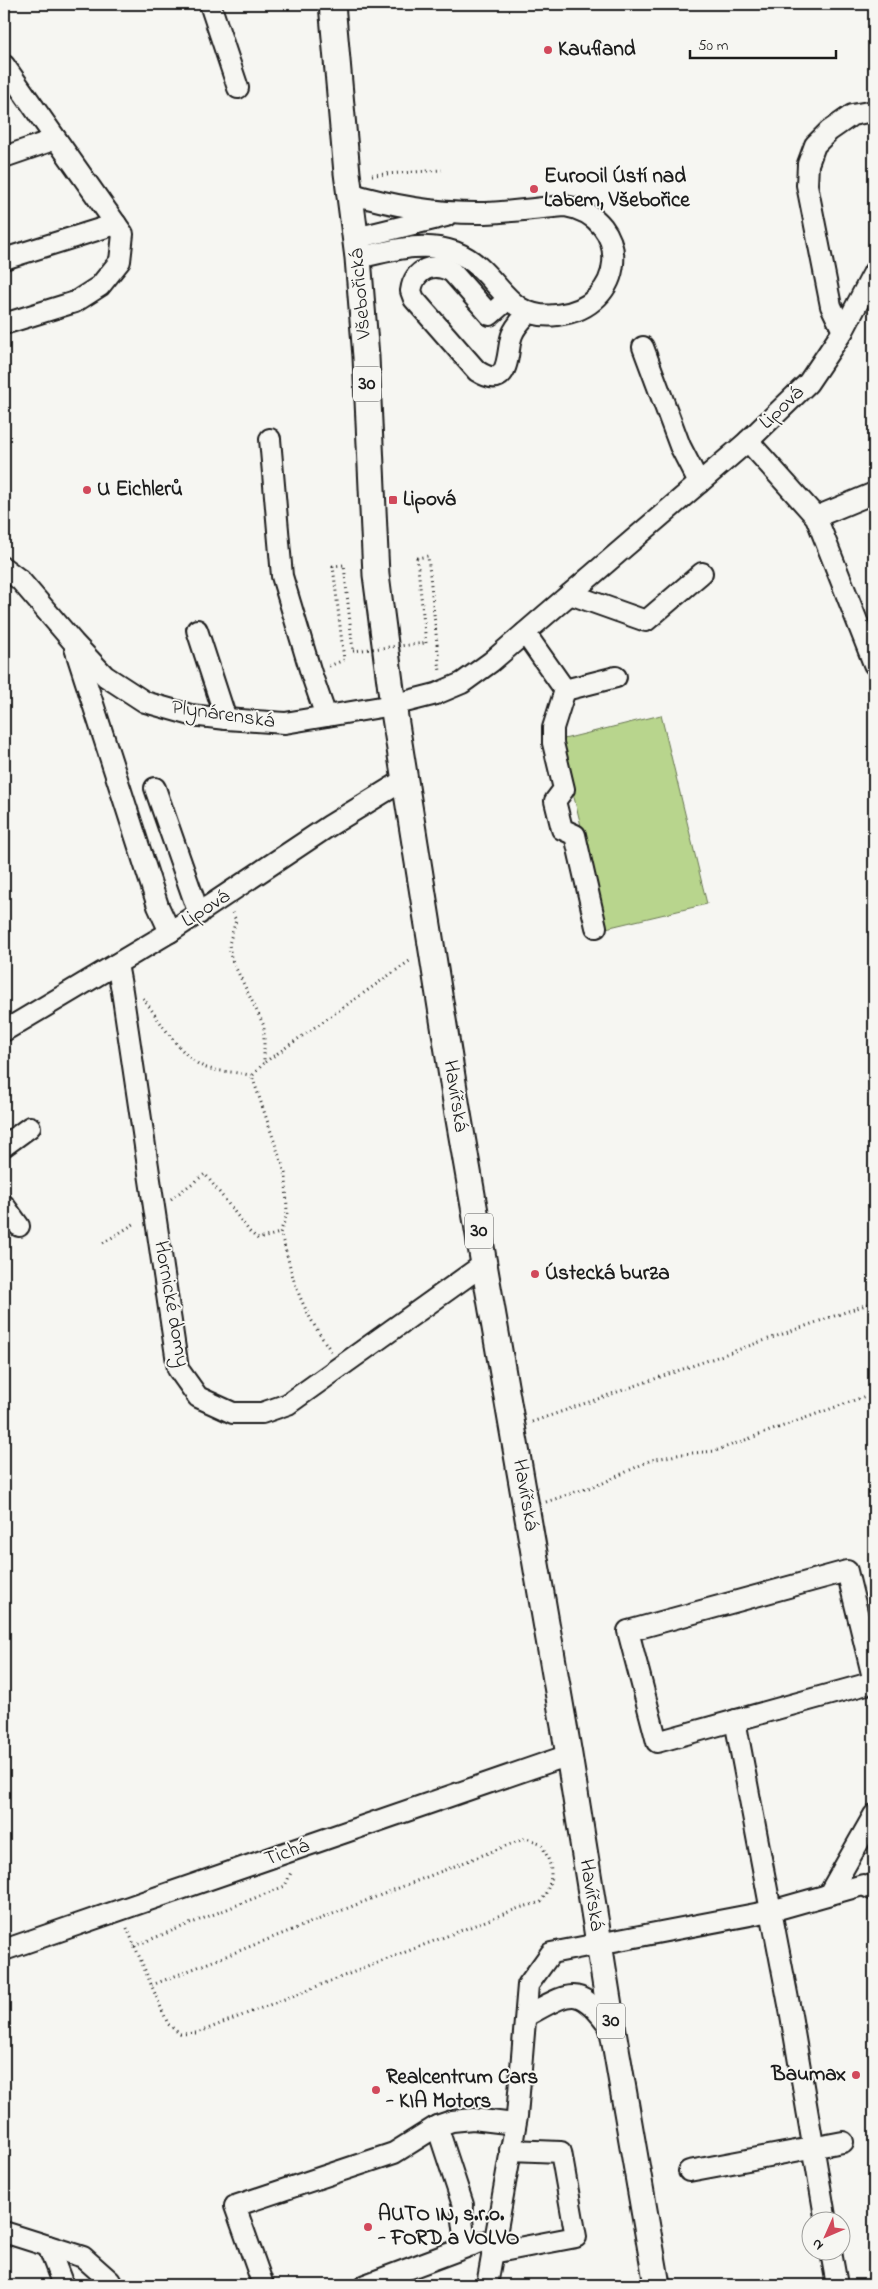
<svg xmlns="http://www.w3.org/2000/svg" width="878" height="2289" viewBox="0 0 878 2289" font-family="'Indie Flower',sans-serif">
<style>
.green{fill:#b8d58d;stroke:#6a7854}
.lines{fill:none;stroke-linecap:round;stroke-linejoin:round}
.minor-casing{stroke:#1c1c1c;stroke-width:24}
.major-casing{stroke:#1c1c1c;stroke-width:29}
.path{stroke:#1c1c1c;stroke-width:3;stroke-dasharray:1 4;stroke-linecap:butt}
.minor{stroke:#f6f6f2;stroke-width:20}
.major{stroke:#f6f6f2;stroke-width:25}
.path-bridge{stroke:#1c1c1c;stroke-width:3;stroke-dasharray:1 4;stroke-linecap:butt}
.poi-dot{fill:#d1495b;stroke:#f6f6f2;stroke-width:2}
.labels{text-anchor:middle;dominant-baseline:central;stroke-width:4;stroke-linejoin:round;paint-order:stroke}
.shield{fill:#f6f6f2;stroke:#5d5d5c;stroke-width:1}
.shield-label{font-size:20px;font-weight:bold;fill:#1c1c1c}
.poi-label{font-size:21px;font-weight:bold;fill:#1c1c1c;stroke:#f6f6f2;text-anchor:start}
.street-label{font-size:21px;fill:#1c1c1c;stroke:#f6f6f2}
</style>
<rect width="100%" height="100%" fill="#f6f6f2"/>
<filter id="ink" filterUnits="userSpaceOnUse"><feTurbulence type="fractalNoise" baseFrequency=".02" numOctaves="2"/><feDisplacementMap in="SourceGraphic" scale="10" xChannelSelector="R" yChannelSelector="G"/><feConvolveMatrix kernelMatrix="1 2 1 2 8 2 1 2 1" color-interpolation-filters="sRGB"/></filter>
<g filter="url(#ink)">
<polygon class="green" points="661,715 707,904 606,928 560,740"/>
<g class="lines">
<g class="minor-casing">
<g id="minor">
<polyline points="210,4 238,88"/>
<polyline points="4,65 123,234 120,261 100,286 75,302 4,324"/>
<polyline points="4,157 56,139"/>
<path d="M349,193C393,206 439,214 485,213C511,212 538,208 565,206C634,218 627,308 557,315C502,321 501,270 455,252C423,240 390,251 358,258"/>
<polyline points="356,238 446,216"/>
<polyline points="4,259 116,224"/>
<path d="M508,299L490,315L452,272C434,261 414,269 411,291L414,299L477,371C512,393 506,350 512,335C515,326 522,320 528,313"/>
<polyline points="843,331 831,306 807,185 808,164 815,145 829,131 852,115 874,111"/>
<polyline points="643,347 680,446 699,483"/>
<polyline points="270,439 282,576 311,673 326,716"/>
<polyline points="748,441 816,517 874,664"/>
<polyline points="816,517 874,493"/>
<polyline points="4,568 20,580 74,643 105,676 145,702 191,715 226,719 285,723 393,705 436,694 462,683 491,662 748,441 808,383 843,331 874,272"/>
<polyline points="570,594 646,621 702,573"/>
<polyline points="197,630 226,719"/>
<polyline points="525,633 565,690 616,677"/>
<polyline points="75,648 158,906 170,932"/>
<polyline points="565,690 553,728 553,743 564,789 555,801 562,829 575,835 596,927"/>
<polyline points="155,788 199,914"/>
<polyline points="117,964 122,991 178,1369 198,1397 233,1413 262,1413 288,1404 484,1264"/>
<polyline points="4,1031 170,932 329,826 404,780"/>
<polyline points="4,1146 30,1127"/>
<polyline points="4,1205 19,1226"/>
<polygon points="847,1571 874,1682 657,1742 628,1631"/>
<polyline points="735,1720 771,1911 863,1885 874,1890"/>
<polyline points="829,1894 874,1815"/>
<polyline points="4,1950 569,1755"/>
<path d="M526,2016C574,1990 578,1984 613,2031"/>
<polyline points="437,2126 463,2205 462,2220 464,2236 472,2245"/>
<polyline points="689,2171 843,2142"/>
<polyline points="4,2232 83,2257 110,2281 112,2285"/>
<polyline points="48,2246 63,2285"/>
<polyline points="831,2252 837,2285"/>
<polyline points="492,2253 576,2237 561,2152 510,2150"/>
<polyline points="263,2285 235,2206 394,2153 437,2126 452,2121 473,2119 515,2124"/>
<polyline points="365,2285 480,2242 494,2241"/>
<polyline points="487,2285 517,2116 528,1985 551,1953 771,1911 791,2015 826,2222"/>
</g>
</g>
<g class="major-casing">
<polyline id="major" points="332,4 347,173 358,258 366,357 376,575 393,705 457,1108 569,1755 613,2031 657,2285"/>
</g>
<g class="path">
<polyline points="372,175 442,170"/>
<polyline points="426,643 417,558 428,556 440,672"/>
<polyline points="329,666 344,660 333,566 344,565 353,651"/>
<path d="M232,913L236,920L229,944L231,958L264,1026V1063L252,1076L286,1176L287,1214L280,1233C287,1251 290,1271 297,1289C305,1311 317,1331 331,1351"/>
<path d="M143,998C158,1018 180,1055 202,1066C212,1072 237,1071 252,1076"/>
<polyline points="265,1062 411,960"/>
<polyline points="171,1199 205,1174 250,1232 258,1239 280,1233"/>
<polyline points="103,1243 137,1222"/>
<polyline points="532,1422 874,1302"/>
<polyline points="546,1502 603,1483 651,1460 682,1454 715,1451 874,1393"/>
<path d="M127,1928L168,2024L180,2034L197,2033L519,1908L541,1902C555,1879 554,1866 540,1843L526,1838L152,1985"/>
<polyline points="134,1946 285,1886 292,1870"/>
</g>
<use href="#minor" class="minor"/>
<use href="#major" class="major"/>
<polyline class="path-bridge" points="353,651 426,643"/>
</g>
</g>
<g class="poi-dot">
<circle cx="548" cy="50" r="5"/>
<circle cx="534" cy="189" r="5"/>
<circle cx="87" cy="490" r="5"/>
<rect x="388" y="495" width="10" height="10" rx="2.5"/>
<circle cx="535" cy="1274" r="5"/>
<circle cx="856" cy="2075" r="5"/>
<circle cx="376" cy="2090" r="5"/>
<circle cx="368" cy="2227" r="5"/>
</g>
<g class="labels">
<g class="shield">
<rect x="353" y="366.5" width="28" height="35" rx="4"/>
<rect x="465" y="1213.5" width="28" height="35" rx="4"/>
<rect x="597" y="2003.5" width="28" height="35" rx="4"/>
</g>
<g class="shield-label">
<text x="367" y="384">30</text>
<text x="479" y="1231">30</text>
<text x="611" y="2021">30</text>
</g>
<g class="poi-label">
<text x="558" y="50">Kaufland</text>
<text x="544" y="177">EuroOil Ústí nad<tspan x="544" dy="24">Labem, Všebořice</tspan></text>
<text x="97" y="490">U Eichlerů</text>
<text x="403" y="500">Lipová</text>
<text x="545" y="1274">Ústecká burza</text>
<text x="846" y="2075" text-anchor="end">Baumax</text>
<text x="386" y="2078">Realcentrum Cars<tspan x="386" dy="24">- KIA Motors</tspan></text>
<text x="378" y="2215">AUTO IN, s.r.o.<tspan x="378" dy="24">- FORD a VOLVO</tspan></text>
</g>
<g class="street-label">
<text transform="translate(361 294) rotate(-95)">Všebořická</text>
<text transform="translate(782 408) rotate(-44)">Lipová</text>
<text transform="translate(223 715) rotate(8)">Plynárenská</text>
<text transform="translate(206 909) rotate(-33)">Lipová</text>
<text transform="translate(455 1096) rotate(81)">Havířská</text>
<text transform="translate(171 1304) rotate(80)">Hornické domy</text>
<text transform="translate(525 1495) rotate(80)">Havířská</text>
<text transform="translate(287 1853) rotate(-19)">Tichá</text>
<text transform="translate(591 1895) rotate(81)">Havířská</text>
</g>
</g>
<rect width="878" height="2289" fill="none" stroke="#f6f6f2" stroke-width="20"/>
<rect x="10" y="10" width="858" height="2269" fill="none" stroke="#1c1c1c" stroke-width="2" filter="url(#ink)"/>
<g transform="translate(826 2236) rotate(225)"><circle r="24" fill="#f6f6f2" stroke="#9f9f9c"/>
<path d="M0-4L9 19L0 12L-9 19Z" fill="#d1495b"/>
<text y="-8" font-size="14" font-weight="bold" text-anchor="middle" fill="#1c1c1c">N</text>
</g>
<path d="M690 50v8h146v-8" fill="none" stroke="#1c1c1c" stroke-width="2.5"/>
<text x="698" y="50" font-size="15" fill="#1c1c1c" stroke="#f6f6f2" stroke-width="4" paint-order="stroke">50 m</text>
</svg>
